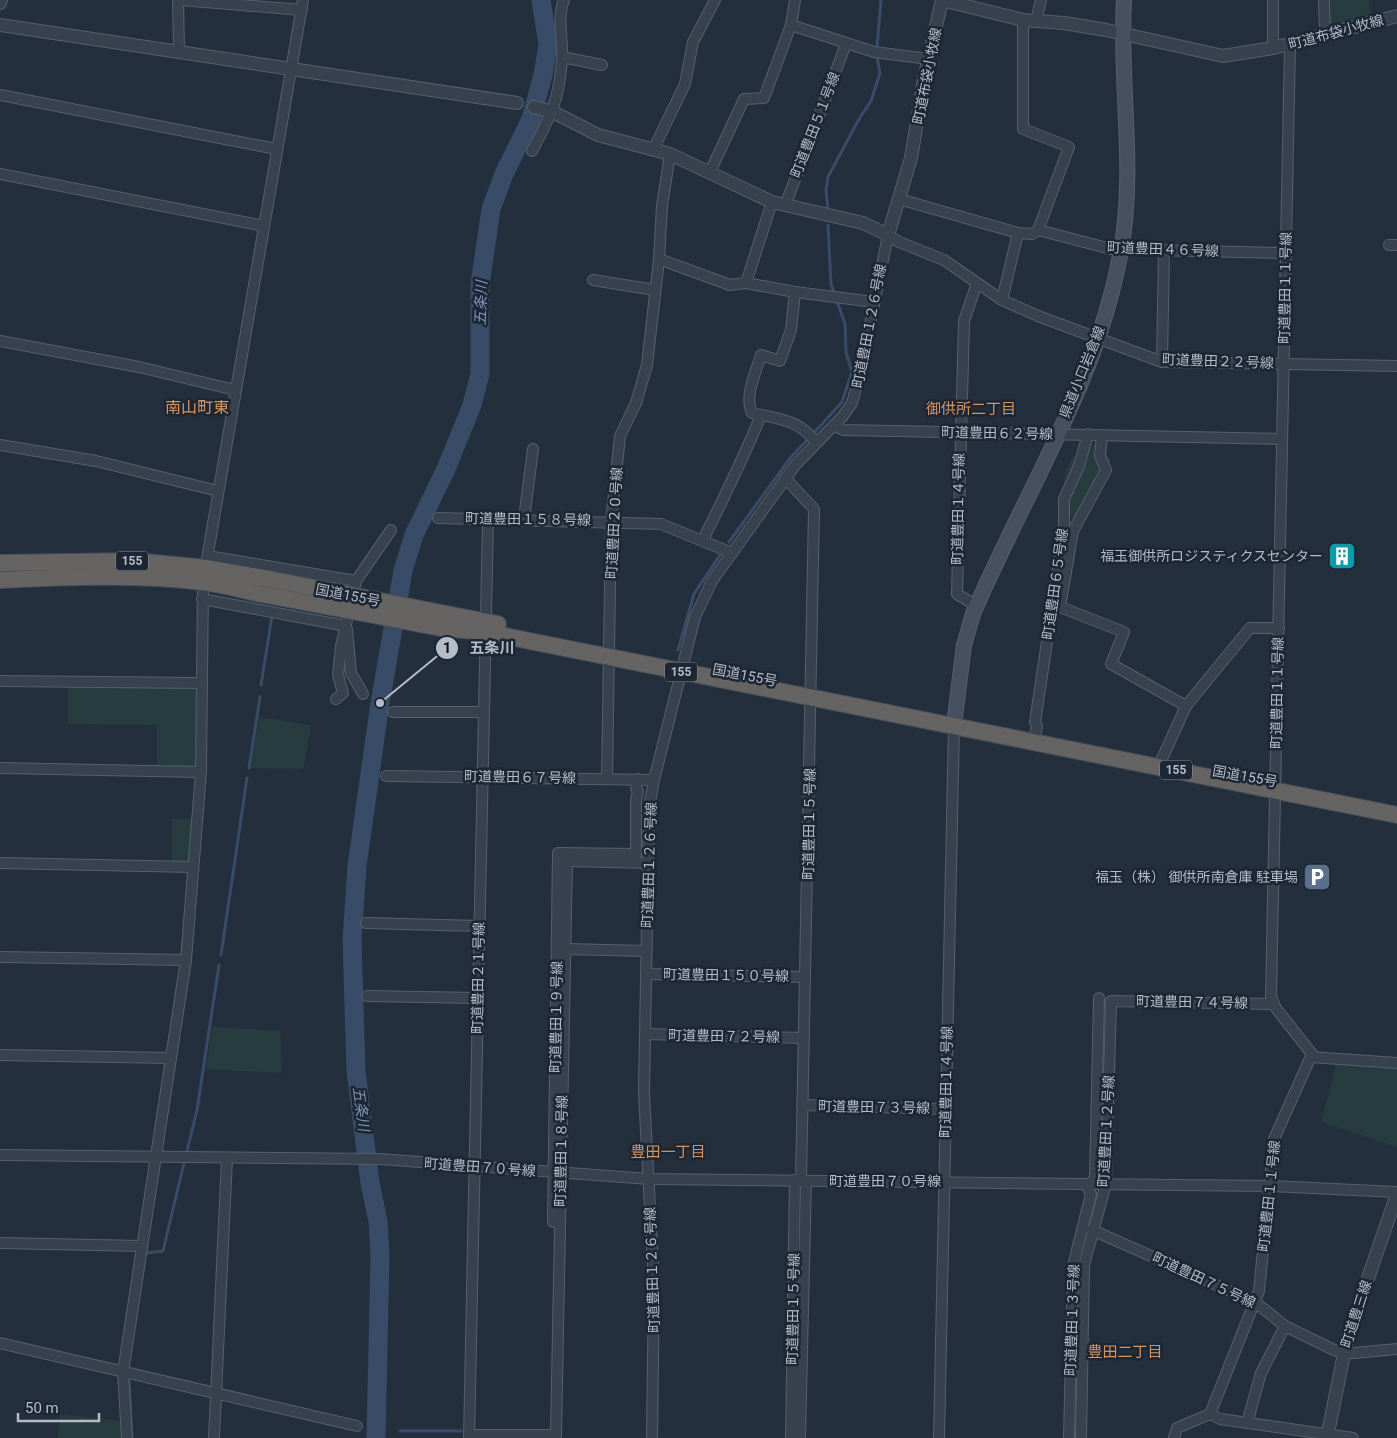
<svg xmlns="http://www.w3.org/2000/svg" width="1397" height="1438" viewBox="0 0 1397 1438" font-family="Roboto,'Noto Sans JP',sans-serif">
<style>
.green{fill:#263c3f}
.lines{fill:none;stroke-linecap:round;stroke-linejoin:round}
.stream{stroke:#394c67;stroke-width:3}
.river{stroke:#394c67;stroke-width:19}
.minor-casing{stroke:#565f6c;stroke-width:12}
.tertiary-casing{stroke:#565f6c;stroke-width:14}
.secondary-casing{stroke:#565f6c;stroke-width:16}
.trunk-casing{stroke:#434c59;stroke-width:18}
.minor{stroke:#38414e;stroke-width:10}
.tertiary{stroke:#38414e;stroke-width:12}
.secondary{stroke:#465061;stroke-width:14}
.trunk{stroke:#656462;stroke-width:16}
.trunk-bridge-casing{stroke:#434c59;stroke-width:18;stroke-linecap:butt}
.trunk-bridge{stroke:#656462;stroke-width:16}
.labels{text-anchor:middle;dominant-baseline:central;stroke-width:5;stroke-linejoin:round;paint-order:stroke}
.shield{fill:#1d2633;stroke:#878f9c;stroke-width:1}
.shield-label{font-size:12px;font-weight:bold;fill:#b4bcc9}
.street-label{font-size:14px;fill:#b4bcc9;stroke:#1d2633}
.poi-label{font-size:14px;fill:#b4bcc9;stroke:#1d2633;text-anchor:end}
.water-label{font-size:15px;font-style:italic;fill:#7c92b1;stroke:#1d2633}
.neighbourhood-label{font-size:15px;fill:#d59563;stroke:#1d2633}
.quarter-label{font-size:16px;fill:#d59563;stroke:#1d2633}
.leader{fill:none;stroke:#b4bcc9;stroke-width:2}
.callout-dot{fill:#b4bcc9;stroke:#1d2633;stroke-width:2}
.mark-label{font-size:15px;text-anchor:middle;font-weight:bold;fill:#111}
.callout-label{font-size:15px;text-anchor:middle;font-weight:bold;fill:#b4bcc9;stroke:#1d2633;stroke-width:5;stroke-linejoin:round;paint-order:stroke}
</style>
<rect width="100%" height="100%" fill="#242f3e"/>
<g class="green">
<polygon points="1324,0 1369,0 1372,23 1325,35"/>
<path d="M1097,443L1110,459V473L1100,484L1089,512L1071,517C1063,501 1060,477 1071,460C1076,451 1088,447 1097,443Z"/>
<polygon points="68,685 194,686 197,689 197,764 192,768 157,767 157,725 68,724"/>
<polygon points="259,717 311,725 304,767 300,769 251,768"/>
<polygon points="172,819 193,819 190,860 184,863 172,863"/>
<polygon points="212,1027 280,1031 282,1073 206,1069"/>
<polygon points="1337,1063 1397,1067 1397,1147 1321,1122"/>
<polygon points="60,1414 122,1421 123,1438 58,1438"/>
</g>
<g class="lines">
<g class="stream">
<polyline points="877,47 881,0"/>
<polyline points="828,210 826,190 828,177 859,119 871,101 880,73 877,57"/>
<polyline points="828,225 831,284 834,293"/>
<polyline points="813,434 842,402 852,372 846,352 845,324 837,301"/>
<polyline points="729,542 791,457 808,439"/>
<polyline points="678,650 694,594 720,555"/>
<polyline points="261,685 272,616"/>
<polyline points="249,768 260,697"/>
<polyline points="221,955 247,778"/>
<polyline points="187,1151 197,1110 219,965"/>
<polyline points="146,1253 163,1251 184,1163"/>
<polyline points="129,1381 132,1438"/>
<polyline points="377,1429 383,1431"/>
<polyline points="400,1431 461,1431"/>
</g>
<polyline class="river" points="376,1438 380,1255 378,1221 370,1183 356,1071 352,940 357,866 380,703 403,571 414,535 446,469 472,405 480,374 480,284 491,209 504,174 531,119 543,75 548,45 541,0"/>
<g class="minor-casing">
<g id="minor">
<polyline points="178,0 179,51"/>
<polyline points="181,0 302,10"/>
<polyline points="1273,0 1273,48"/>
<polyline points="1324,0 1325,35"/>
<polyline points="1023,20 1023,129 1069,147 1038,230"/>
<polyline points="1036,21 1041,0"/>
<polyline points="791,25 795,0"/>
<polyline points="562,57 602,65"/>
<polyline points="0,95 276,149"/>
<polyline points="654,148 685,84 693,42 715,0"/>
<path d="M532,151C551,115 560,98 562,57C563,39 557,16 564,0"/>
<polyline points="710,172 744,99 764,98 791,25 874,52 929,59"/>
<polyline points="0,174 264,226"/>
<polyline points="899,199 1018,233 1032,234 1038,230 1111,249 1286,253"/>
<polyline points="772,202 746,283 795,292 874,302"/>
<polyline points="785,206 846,44"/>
<polyline points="1389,245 1397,245"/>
<polyline points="659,259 730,285 746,283"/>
<polyline points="593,280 655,290"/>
<path d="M795,292L791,330L780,361L761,355C756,372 744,396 752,413C780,419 797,419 816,442"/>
<polyline points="1002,300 1018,233"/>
<polyline points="0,341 139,367 235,390"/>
<polyline points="1162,362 1164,250"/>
<polyline points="834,425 843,430 1282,439"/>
<polyline points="1102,435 1100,456 1106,470 1073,531 1060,607 1124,632 1111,664 1186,706"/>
<polyline points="0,445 96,461 218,491"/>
<polyline points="785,478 814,509 801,1180"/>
<polyline points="438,518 661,524 732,553"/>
<polyline points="524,519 533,449"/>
<path d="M703,540C723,499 744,458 761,415"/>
<polyline points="208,556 356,581"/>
<polyline points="202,599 346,626"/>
<polyline points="977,606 957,594 964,321 977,283"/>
<polyline points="347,629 351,673 363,694"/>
<polyline points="0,681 202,683"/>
<polyline points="336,699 343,693 338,675 341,646 356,581 391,530"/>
<polyline points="393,712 483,712"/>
<polyline points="1035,736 1037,726 1035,722 1064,528 1064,499 1079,466 1088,434"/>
<polyline points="1161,761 1186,706 1250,628 1279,628"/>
<polyline points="0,768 201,772"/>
<polyline points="386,776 654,780"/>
<polyline points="607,778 611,521 620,436 636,403 647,365 659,259 662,206 670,154"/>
<polyline points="0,863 193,867"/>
<polyline points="366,923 479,926"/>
<polyline points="565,949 647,951"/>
<polyline points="0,957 186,960"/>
<polyline points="646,974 805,977"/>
<polyline points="367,996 477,998"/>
<polyline points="645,1034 804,1038"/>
<polyline points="0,1055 171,1058"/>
<polyline points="1311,1057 1397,1063"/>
<polyline points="802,1105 946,1109"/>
<polyline points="0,1155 380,1159 649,1179 1271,1186 1397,1192"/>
<polyline points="553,1222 558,853 636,854 636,800 638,792 636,788 638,779"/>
<polyline points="1092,1230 1255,1302 1285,1326 1332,1349 1343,1353 1354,1353 1397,1349"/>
<polyline points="0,1243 142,1246"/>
<polyline points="0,1343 357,1426"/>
<polyline points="1210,1414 1220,1419 1353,1438"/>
<polyline points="1247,1423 1261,1373 1285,1326"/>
<polyline points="469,1435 556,1435 567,861 648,863"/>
<polyline points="127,1438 123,1372 186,960 201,772 203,582 303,0"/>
<polyline points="214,1438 227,1158"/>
<polyline points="469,1438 488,518"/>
<polyline points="652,1438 654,1284 644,1093 649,808 654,780 695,617 712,581 796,464 843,416 852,403 860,374 888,235 899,242 944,260 1002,300 1038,316 1162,362 1397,366"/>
<polyline points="791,1438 795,1180"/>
<polyline points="800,1438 806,1181"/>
<polyline points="939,1438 954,725"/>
<polyline points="1069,1438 1073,1266 1091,1194 1087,1186 1095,1179 1099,998"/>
<polyline points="1081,1438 1084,1265 1106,1184 1111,1001 1274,1004"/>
<polyline points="1174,1438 1177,1428 1210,1414 1259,1291 1274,1139 1312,1054 1275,1007 1271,996 1290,44"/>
</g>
</g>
<g class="tertiary-casing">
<g id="tertiary">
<polyline points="0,3 1,0"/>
<polyline points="0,25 517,103"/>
<polyline points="534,107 553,112 598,135 670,154 772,202 863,223 888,235 911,158 924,79 942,0 1023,20 1064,23 1106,30 1223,56 1273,48 1397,16"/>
<polyline points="1327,1438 1347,1339 1397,1194"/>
</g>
</g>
<g class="secondary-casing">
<path id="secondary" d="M954,725L964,645L973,614C1024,494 1099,379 1121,250C1136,167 1119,83 1124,0"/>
</g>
<g class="trunk-casing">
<g id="trunk">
<polyline points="0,563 134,561 206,568 264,578"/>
<path d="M0,580C67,577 135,574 202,582C222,584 242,590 261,594"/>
<polyline points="360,597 498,624"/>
<polyline points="357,612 441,628 485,632 1397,815"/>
</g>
</g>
<use href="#minor" class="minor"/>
<use href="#tertiary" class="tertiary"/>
<use href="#secondary" class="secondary"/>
<use href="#trunk" class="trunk"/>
<g class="trunk-bridge-casing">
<g id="trunk-bridge">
<polyline points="264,578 360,597"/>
<polyline points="261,594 357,612"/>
</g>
</g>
<use href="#trunk-bridge" class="trunk-bridge"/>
</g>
<defs>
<g id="building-square" transform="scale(1.4375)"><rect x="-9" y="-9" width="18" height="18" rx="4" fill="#0f9aa8" stroke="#1d2633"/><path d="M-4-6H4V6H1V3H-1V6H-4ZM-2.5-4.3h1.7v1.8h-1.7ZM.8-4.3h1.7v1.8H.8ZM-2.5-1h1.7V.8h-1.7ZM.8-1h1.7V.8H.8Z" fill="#fff"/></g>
<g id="parking-square" transform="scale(1.4375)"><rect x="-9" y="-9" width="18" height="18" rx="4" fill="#5c6f8a" stroke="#1d2633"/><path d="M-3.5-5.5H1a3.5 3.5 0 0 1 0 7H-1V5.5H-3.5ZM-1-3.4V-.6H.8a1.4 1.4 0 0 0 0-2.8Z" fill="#fff"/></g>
</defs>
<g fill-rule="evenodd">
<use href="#building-square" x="1342" y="556"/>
<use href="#parking-square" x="1317" y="877"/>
</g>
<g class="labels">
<g class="shield">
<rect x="116" y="551.5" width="32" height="19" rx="4"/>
<rect x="665" y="662.5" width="32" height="19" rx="4"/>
<rect x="1160" y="760.5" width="32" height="19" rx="4"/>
</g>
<g class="shield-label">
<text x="132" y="561">155</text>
<text x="681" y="672">155</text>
<text x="1176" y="770">155</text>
</g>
<g class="street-label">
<text transform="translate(1336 32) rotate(-15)">町道布袋小牧線</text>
<text transform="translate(927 76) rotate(-79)">町道布袋小牧線</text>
<text transform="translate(815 125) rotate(-69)">町道豊田５１号線</text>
<text transform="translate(1163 249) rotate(2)">町道豊田４６号線</text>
<text transform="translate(1285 288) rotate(-89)">町道豊田１１号線</text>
<text transform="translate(869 326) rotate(-79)">町道豊田１２６号線</text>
<text transform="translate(1218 361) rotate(2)">町道豊田２２号線</text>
<text transform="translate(1082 372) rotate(-68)">県道小口岩倉線</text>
<text transform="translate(997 433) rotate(1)">町道豊田６２号線</text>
<text transform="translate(958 509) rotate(-89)">町道豊田１４号線</text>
<text transform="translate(528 519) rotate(1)">町道豊田１５８号線</text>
<text transform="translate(614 523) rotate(-87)">町道豊田２０号線</text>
<text transform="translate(1055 584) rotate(-82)">町道豊田６５号線</text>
<text transform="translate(348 595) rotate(11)">国道155号</text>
<text transform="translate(745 675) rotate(11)">国道155号</text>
<text transform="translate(1277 693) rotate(-89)">町道豊田１１号線</text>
<text transform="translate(1245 776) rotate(10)">国道155号</text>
<text transform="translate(520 777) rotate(1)">町道豊田６７号線</text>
<text transform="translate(809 824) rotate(-89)">町道豊田１５号線</text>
<text transform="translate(649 865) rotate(-88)">町道豊田１２６号線</text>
<text transform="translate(726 975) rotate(1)">町道豊田１５０号線</text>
<text transform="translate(478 978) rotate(-89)">町道豊田２１号線</text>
<text transform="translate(1192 1002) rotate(1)">町道豊田７４号線</text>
<text transform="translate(556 1017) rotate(-89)">町道豊田１９号線</text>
<text transform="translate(724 1036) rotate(1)">町道豊田７２号線</text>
<text transform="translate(946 1082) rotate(-89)">町道豊田１４号線</text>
<text transform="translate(874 1107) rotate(1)">町道豊田７３号線</text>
<text transform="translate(1106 1131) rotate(-87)">町道豊田１２号線</text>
<text transform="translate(561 1151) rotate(-89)">町道豊田１８号線</text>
<text transform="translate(480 1167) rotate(4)">町道豊田７０号線</text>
<text x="885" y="1181">町道豊田７０号線</text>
<text transform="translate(1269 1196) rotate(-84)">町道豊田１１号線</text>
<text transform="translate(652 1270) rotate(-92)">町道豊田１２６号線</text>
<text transform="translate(1204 1280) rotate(25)">町道豊田７５号線</text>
<text transform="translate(793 1309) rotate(-89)">町道豊田１５号線</text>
<text transform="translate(1356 1314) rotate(-72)">町道豊三線</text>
<text transform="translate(1072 1320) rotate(-88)">町道豊田１３号線</text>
</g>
<g class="poi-label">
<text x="1323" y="556">福玉御供所ロジスティクスセンター</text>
<text x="1298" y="877">福玉（株） 御供所南倉庫 駐車場</text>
</g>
<g class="water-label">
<text transform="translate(481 303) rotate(-88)">五条川</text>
<text transform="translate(361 1109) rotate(82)">五条川</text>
</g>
<g class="neighbourhood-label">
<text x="971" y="409">御供所二丁目</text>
<text x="668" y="1152">豊田一丁目</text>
<text x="1125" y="1352">豊田二丁目</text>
</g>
<g class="quarter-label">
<text x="197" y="407">南山町東</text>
</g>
</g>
<path class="leader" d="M380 703L447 648"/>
<g class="callout-dot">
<circle cx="380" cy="703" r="5"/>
<circle cx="447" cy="648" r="12"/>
</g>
<g class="mark-label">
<text x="447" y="653">1</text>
</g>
<g class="callout-label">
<text x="492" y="653">五条川</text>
</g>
<path d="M18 1413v8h81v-8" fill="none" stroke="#b4bcc9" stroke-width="2.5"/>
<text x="25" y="1413" font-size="15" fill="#b4bcc9" stroke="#1d2633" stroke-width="4" paint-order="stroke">50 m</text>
</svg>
